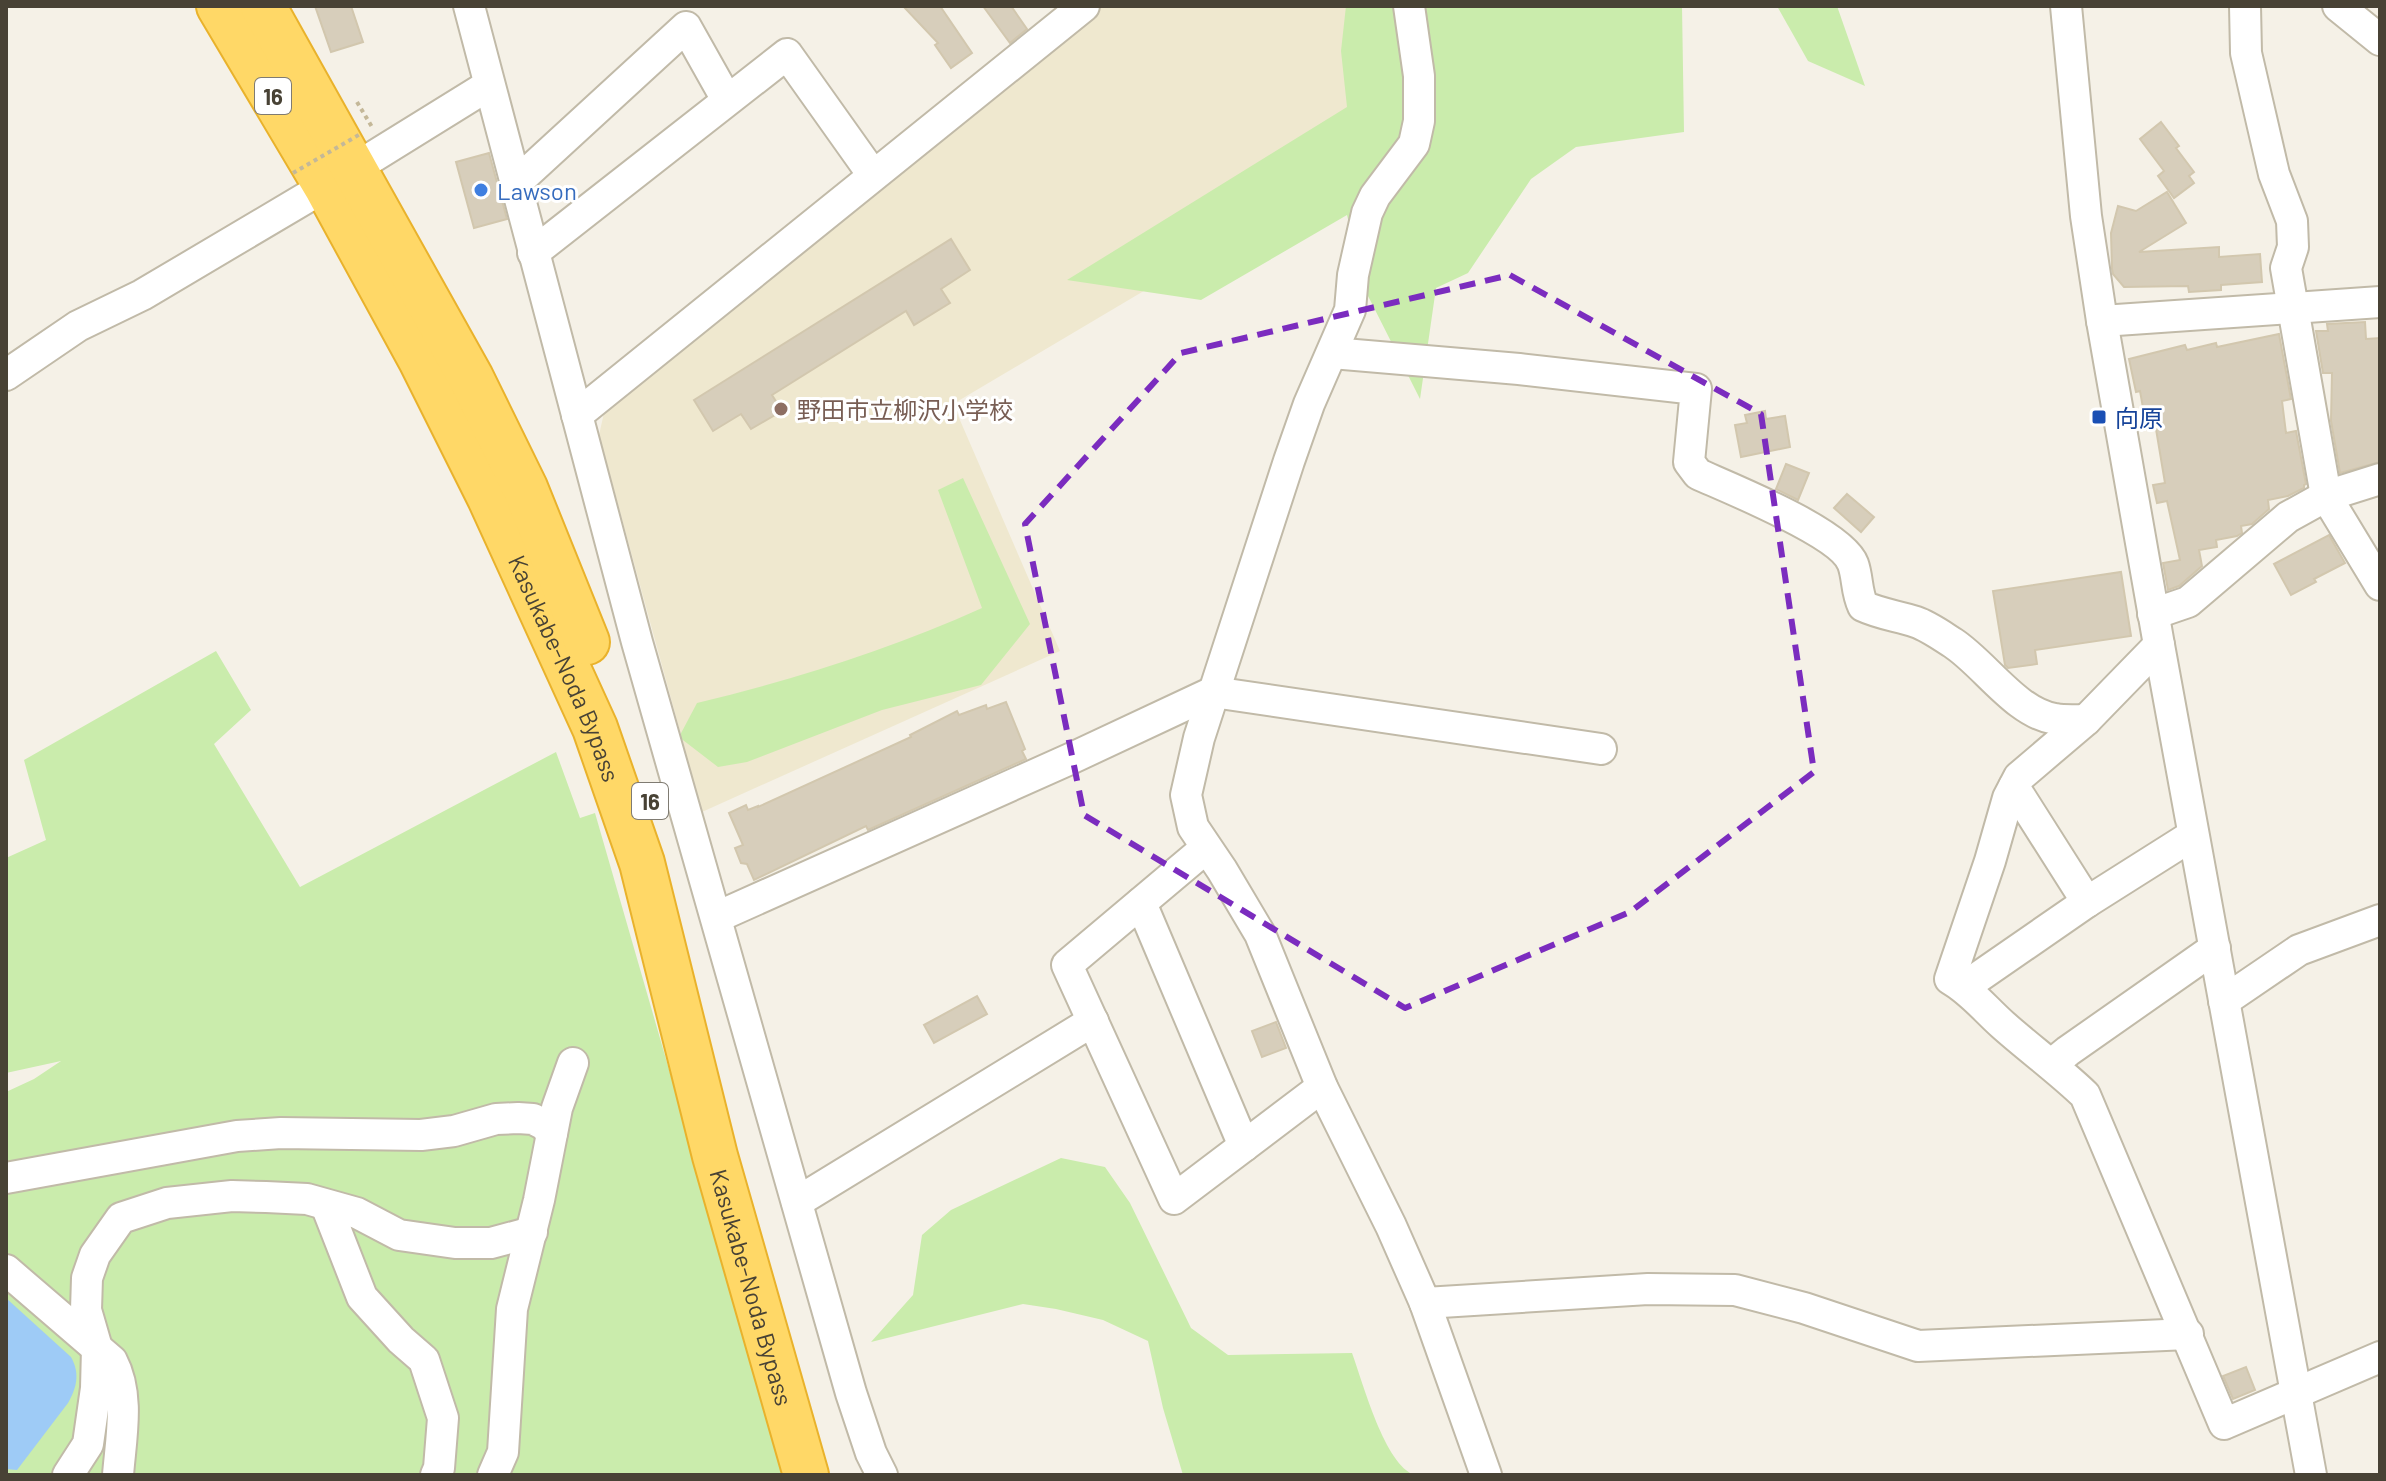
<svg xmlns="http://www.w3.org/2000/svg" width="2386" height="1481" viewBox="0 0 2386 1481" font-family="Barlow,'Noto Sans JP',sans-serif">
<style>
.education{fill:#efe8cf}
.green{fill:#caecac}
.water{fill:#9ecbf6}
.building{fill:#d7cebb;stroke:#d2c7ae;stroke-width:2}
.lines{fill:none;stroke-linecap:round;stroke-linejoin:round}
.minor-casing{stroke:#c1baa8;stroke-width:34}
.highway-casing{stroke:#e9b22c;stroke-width:48}
.path{stroke:#c4b898;stroke-width:4;stroke-dasharray:4 4;stroke-linecap:butt}
.minor{stroke:#fff;stroke-width:30}
.highway{stroke:#ffd867;stroke-width:44}
.path-bridge{stroke:#c4b898;stroke-width:4;stroke-dasharray:4 4;stroke-linecap:butt}
.marked{fill:none;stroke:#7b2cbf;stroke-width:6;stroke-dasharray:16 10;stroke-linejoin:round}
.shop-dot{fill:#3f7fe0;stroke:#fff;stroke-width:3}
.education-dot{fill:#8d6e63;stroke:#fff;stroke-width:3}
.transit-dot{fill:#1a4fb4;stroke:#fff;stroke-width:3}
.labels{text-anchor:middle;dominant-baseline:central;stroke-width:6;stroke-linejoin:round;paint-order:stroke}
.shield{fill:#fff;stroke:#7f7b72;stroke-width:2}
.shield-label{font-size:22px;font-weight:bold;fill:#484235}
.shop-label{font-size:24px;fill:#366cbe;stroke:#fff;text-anchor:start}
.education-label{font-size:24px;fill:#785e54;stroke:#fff;text-anchor:start}
.transit-label{font-size:24px;fill:#164399;stroke:#fff;text-anchor:start}
.street-label{font-size:24px;fill:#484235;stroke:#fff}
</style>
<rect width="100%" height="100%" fill="#f5f1e7"/>
<polygon class="education" points="1095,6 1413,6 1407,135 953,404 1060,651 702,812 599,435 604,413"/>
<g class="green">
<polygon points="1346,6 1682,6 1684,132 1576,147 1531,179 1468,273 1436,288 1420,399 1364,288 1347,215 1201,300 1067,280 1347,107 1341,51"/>
<polygon points="1777,6 1837,6 1865,86 1808,61"/>
<path d="M963,478L1030,624L981,685L882,710L747,762L718,767L679,737L697,703C794,680 891,649 982,608L938,490Z"/>
<polygon points="216,651 251,710 214,744 300,887 556,752 580,818 595,813 786,1475 6,1475 6,1092 34,1079 61,1061 6,1073 6,858 46,840 24,760"/>
<path d="M1061,1158L1105,1167L1130,1203L1191,1328L1228,1355L1352,1353C1363,1383 1385,1466 1415,1475H1183L1163,1408L1148,1341L1103,1320L1056,1309L1023,1304L871,1342L913,1295L922,1235L951,1210Z"/>
</g>
<path class="water" d="M6,1298L71,1357C80,1373 77,1387 68,1403L17,1470L6,1469Z"/>
<g class="building">
<polygon points="315,6 351,6 363,42 331,52"/>
<polygon points="903,6 940,6 972,53 951,68 935,45 938,43"/>
<polygon points="983,6 1011,6 1027,29 1010,43"/>
<polygon points="2161,122 2179,146 2176,148 2194,172 2189,176 2194,183 2174,198 2158,176 2164,171 2140,139"/>
<polygon points="489,153 507,219 474,228 456,162"/>
<polygon points="2167,192 2186,223 2139,252 2219,247 2219,257 2260,254 2262,282 2221,285 2221,290 2189,292 2188,286 2124,287 2113,274 2112,269 2111,233 2118,206 2136,211"/>
<polygon points="951,239 970,270 941,289 950,303 914,325 906,311 772,395 782,411 751,429 741,414 713,431 694,400"/>
<polygon points="2365,322 2366,339 2380,338 2380,462 2340,473 2331,421 2332,373 2323,373 2316,331 2328,331 2327,324"/>
<polygon points="2279,334 2291,399 2282,401 2286,433 2296,431 2306,484 2304,485 2304,488 2288,496 2268,500 2269,509 2252,524 2241,526 2242,533 2237,536 2216,540 2217,547 2199,550 2202,566 2179,586 2168,590 2163,563 2180,560 2167,501 2157,503 2153,485 2165,483 2156,429 2147,430 2140,391 2136,392 2129,359 2185,345 2187,350 2216,343 2217,347"/>
<polygon points="1765,411 1766,419 1785,416 1790,447 1741,457 1735,425 1747,423 1745,415"/>
<polygon points="1786,464 1809,473 1798,500 1776,489"/>
<polygon points="1847,494 1874,517 1861,532 1834,508"/>
<polygon points="2329,535 2345,563 2314,579 2316,582 2291,595 2274,564"/>
<polygon points="2121,572 2131,636 2035,650 2037,664 2008,668 2005,665 1993,591"/>
<polygon points="1006,702 1025,749 1022,751 1026,759 868,830 866,826 754,880 747,864 741,863 735,848 743,845 729,813 746,805 748,810 758,806 758,807 911,737 910,735 957,711 959,715 986,705 987,709"/>
<polygon points="977,996 987,1014 934,1043 924,1025"/>
<polygon points="1276,1022 1286,1048 1262,1057 1252,1031"/>
<polygon points="2246,1367 2255,1390 2233,1399 2223,1376"/>
</g>
<g class="lines">
<g class="minor-casing">
<g id="minor">
<polyline points="469,6 637,642 851,1393 871,1453 882,1475"/>
<polyline points="1409,6 1419,76 1419,121 1414,144 1375,196 1367,213 1353,275 1350,310 1309,404 1289,461 1199,738 1186,795 1193,827 1222,870 1260,934 1322,1087 1391,1226 1425,1303 1486,1475"/>
<polyline points="2066,6 2086,216 2102,321 2159,645 2311,1475"/>
<polyline points="2245,6 2246,53 2274,174 2292,221 2293,247 2286,268 2326,496 2380,585"/>
<polyline points="2338,6 2380,40"/>
<polyline points="515,184 686,27 727,100"/>
<polyline points="533,253 787,54 873,175"/>
<polyline points="2102,321 2380,302"/>
<path d="M1332,353L1519,369L1696,389L1689,462L1698,474C1729,488 1842,533 1853,564C1858,578 1856,591 1863,606C1880,614 1898,616 1916,622C1928,626 1942,636 1953,643C1985,664 2016,713 2055,719C2065,721 2076,720 2086,720"/>
<polyline points="6,375 78,326 142,295 326,186 489,85"/>
<polyline points="577,415 1084,6"/>
<polyline points="2153,614 2188,602 2288,517 2326,496 2380,479"/>
<path d="M2159,645L2086,720L2019,777L2008,798L1990,861L1950,979C1971,991 1985,1009 2003,1025C2030,1049 2059,1070 2085,1095L2224,1424L2380,1357"/>
<polyline points="2014,787 2087,902"/>
<polyline points="1206,848 1067,965 1174,1199 1322,1087"/>
<polyline points="1141,903 1244,1146"/>
<polyline points="717,917 1070,759 1213,692 1601,749"/>
<polyline points="1964,987 2087,902 2193,835"/>
<polyline points="2224,1001 2299,950 2380,920"/>
<polyline points="2052,1064 2068,1051 2215,948"/>
<polyline points="6,1178 237,1136 281,1133 421,1135 454,1131 496,1119 518,1118 533,1119 543,1124 552,1133"/>
<polyline points="797,1202 1093,1021"/>
<polyline points="326,1205 362,1297 401,1340 424,1360 443,1418 439,1468 436,1475"/>
<path d="M6,1270L112,1361C130,1395 121,1437 118,1475"/>
<polyline points="1425,1303 1648,1289 1735,1290 1804,1308 1918,1346 2188,1334"/>
<polyline points="68,1475 88,1444 96,1388 97,1348 86,1310 87,1278 95,1255 121,1218 167,1203 232,1196 266,1197 307,1199 357,1213 399,1235 455,1243 491,1243 532,1232"/>
<polyline points="493,1475 503,1452 512,1309 539,1200 557,1108 573,1063"/>
</g>
</g>
<g class="highway-casing">
<g id="highway">
<path id="s1" d="M219,6L326,186L421,360L490,498L595,728L642,863L715,1156L806,1475"/>
<polyline points="263,6 471,378 525,488 587,642"/>
</g>
</g>
<polyline class="path" points="357,102 372,127"/>
<use href="#minor" class="minor"/>
<use href="#highway" class="highway"/>
<polyline class="path-bridge" points="293,173 362,133"/>
</g>
<path class="marked" d="M1510,275L1761,414L1814,772L1630,912L1405,1008L1084,815L1025,524L1181,353Z"/>
<circle class="shop-dot" cx="481" cy="190" r="8"/>
<circle class="education-dot" cx="781" cy="409" r="8"/>
<rect class="transit-dot" x="2091" y="409" width="16" height="16" rx="4"/>
<g class="labels">
<g class="shield">
<rect x="255" y="78" width="36" height="36" rx="6"/>
<rect x="632" y="783" width="36" height="36" rx="6"/>
</g>
<g class="shield-label">
<text x="273" y="96">16</text>
<text x="650" y="801">16</text>
</g>
<g class="shop-label">
<text x="497" y="190">Lawson</text>
</g>
<g class="education-label">
<text x="797" y="409">野田市立柳沢小学校</text>
</g>
<g class="transit-label">
<text x="2115" y="417">向原</text>
</g>
<g class="street-label">
<text stroke="none"><textPath href="#s1" startOffset="748">Kasukabe-Noda Bypass</textPath></text>
<text stroke="none"><textPath href="#s1" startOffset="1396">Kasukabe-Noda Bypass</textPath></text>
</g>
</g>
<rect width="2386" height="1481" fill="none" stroke="#484235" stroke-width="16"/>
</svg>
